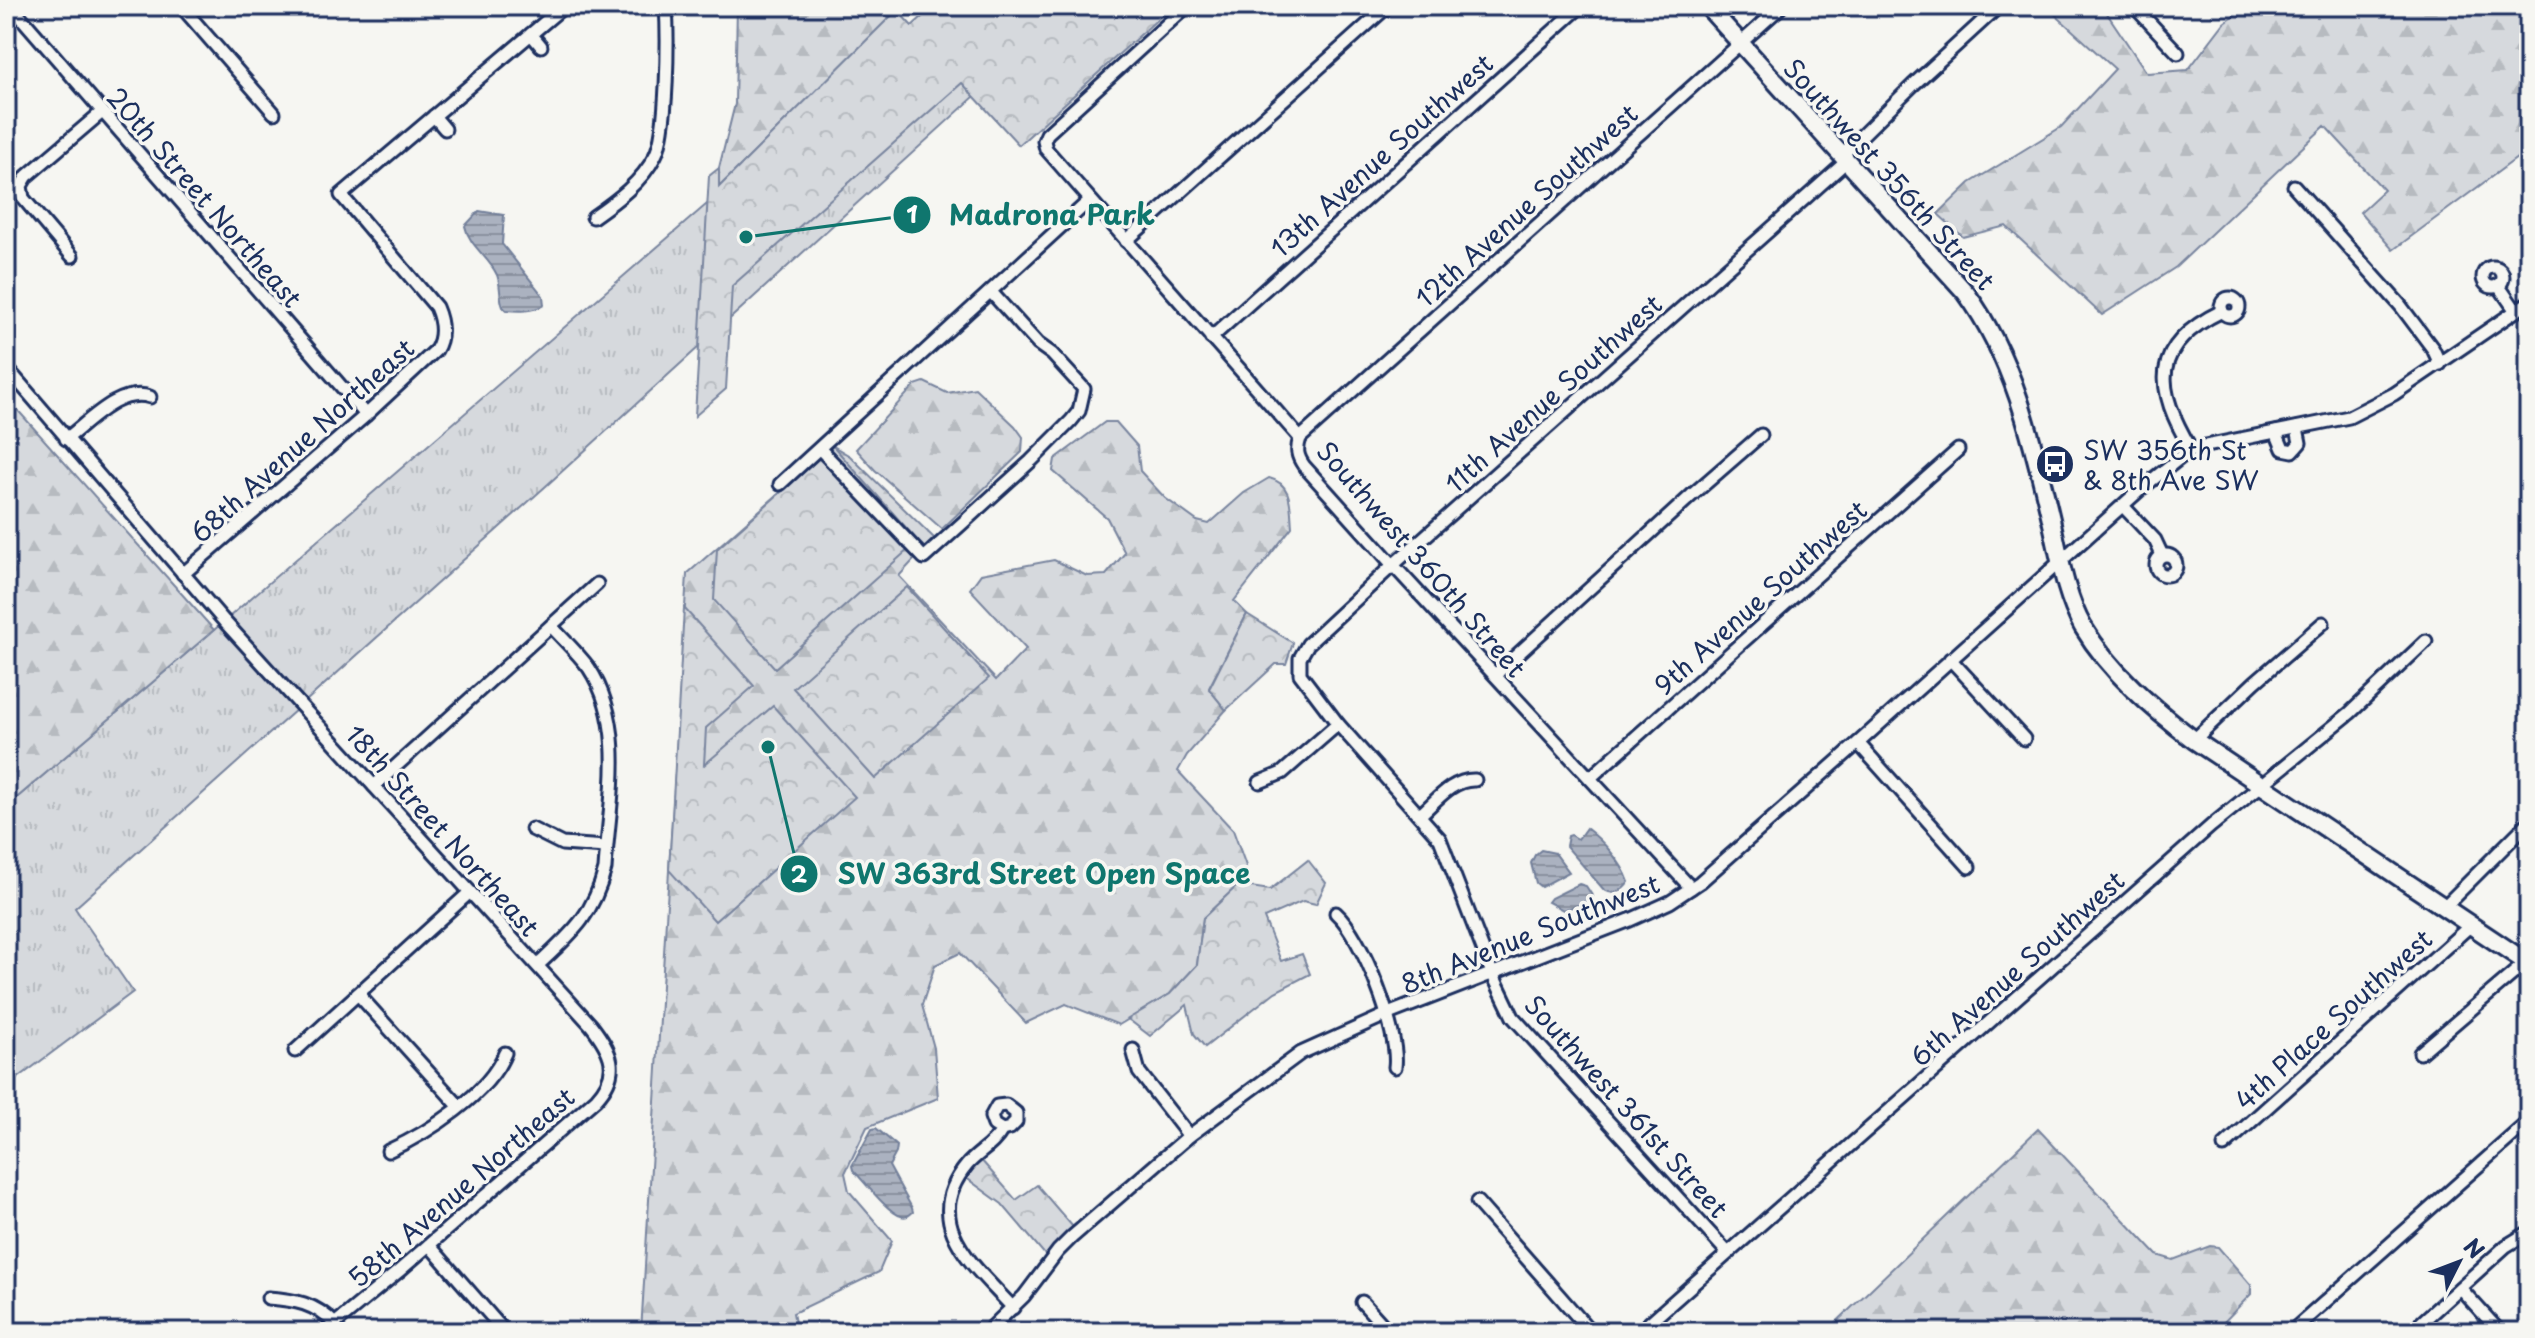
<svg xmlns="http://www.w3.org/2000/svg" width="2535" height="1338" viewBox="0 0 2535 1338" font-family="'Playpen Sans',sans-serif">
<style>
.grass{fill:url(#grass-tufts);stroke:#78849e;stroke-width:2}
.forest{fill:url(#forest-firs);stroke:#78849e;stroke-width:2}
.park{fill:url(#park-crowns);stroke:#78849e;stroke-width:2}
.water{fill:url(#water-rules);stroke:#717e99;stroke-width:2}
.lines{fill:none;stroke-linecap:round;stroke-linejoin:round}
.minor-casing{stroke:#1b2f5e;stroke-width:17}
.secondary-casing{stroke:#1b2f5e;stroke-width:22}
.minor{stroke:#f6f6f2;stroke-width:11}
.secondary{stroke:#f6f6f2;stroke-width:16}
.labels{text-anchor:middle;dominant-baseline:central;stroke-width:7;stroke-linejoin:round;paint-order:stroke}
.street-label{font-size:26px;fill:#1b2f5e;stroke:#f6f6f2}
.poi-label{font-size:26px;fill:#1b2f5e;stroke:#f6f6f2;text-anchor:start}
.leader{fill:none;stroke:#0f766e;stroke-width:3}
.callout-dot{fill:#0f766e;stroke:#f6f6f2;stroke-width:3}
.mark-label{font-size:24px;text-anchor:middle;font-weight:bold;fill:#fff}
.callout-label{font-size:28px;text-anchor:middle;font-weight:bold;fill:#0f766e;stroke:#f6f6f2;stroke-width:7;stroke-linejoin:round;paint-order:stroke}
</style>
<defs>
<pattern id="grass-tufts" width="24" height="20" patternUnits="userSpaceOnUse" patternTransform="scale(2)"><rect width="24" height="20" fill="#d6d9dd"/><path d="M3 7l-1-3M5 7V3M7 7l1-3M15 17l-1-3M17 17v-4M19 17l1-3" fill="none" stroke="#b7bbc0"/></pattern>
<pattern id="forest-firs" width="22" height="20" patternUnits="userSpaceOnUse" patternTransform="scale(2)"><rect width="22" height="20" fill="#d6d9dd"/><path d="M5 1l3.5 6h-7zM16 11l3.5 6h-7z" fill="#b7bbc0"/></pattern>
<pattern id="park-crowns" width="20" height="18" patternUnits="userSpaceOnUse" patternTransform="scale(2)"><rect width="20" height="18" fill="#d6d9dd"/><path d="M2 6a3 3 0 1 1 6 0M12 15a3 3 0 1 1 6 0" fill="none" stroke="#b7bbc0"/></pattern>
<pattern id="water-rules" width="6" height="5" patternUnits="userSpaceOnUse" patternTransform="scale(2)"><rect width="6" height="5" fill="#abb2c0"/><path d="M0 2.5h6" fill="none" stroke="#8a919f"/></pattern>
</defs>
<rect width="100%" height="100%" fill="#f6f6f2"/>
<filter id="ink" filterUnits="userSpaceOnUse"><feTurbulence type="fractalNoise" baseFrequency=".0125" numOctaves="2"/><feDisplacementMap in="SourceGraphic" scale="16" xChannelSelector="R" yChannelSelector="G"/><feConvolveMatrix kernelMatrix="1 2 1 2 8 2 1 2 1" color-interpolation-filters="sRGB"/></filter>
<g filter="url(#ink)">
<polygon class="grass" points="1074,6 546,486 75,908 133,992 6,1087 6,807 214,630 920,20"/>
<g class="forest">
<polygon points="737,6 910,6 901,15 896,11 718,188 719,168 735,104"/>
<polygon points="2054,6 2102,6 2147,73 2188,70 2224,23 2246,6 2529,6 2529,149 2393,250 2360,212 2384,190 2325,126 2176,267 2102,315 2006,226 1963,237 1938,214 1970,183 2061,127 2115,69 2050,10"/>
<polygon points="924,382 947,393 975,388 1015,426 1023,437 1022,452 942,529 875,470 856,449 915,385"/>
<polygon points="14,406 214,630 6,807 6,413"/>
<path d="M1105,422H1116L1137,446L1140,471L1165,498L1197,521L1209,524L1244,493L1269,478C1293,484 1290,506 1292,527L1234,601L1247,614L1209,688L1226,710L1187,755L1178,771L1233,830L1246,866L1238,885L1203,918L1197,965L1170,994L1119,1025L1066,1004L1026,1023L960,953L935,965L922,1005L934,1048L938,1098L867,1127L845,1173L849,1191L892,1241L879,1272L793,1313L797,1332H641L687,574L833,446L850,456L934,538L899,576L996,680L1026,649L970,589L981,574L1054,560L1087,576L1106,575L1125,553L1107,518L1053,471L1055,459Z"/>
<polygon points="2038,1129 2157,1255 2173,1260 2210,1246 2218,1247 2251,1285 2251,1294 2219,1327 2220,1332 1826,1332"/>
</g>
<g class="park">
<polygon points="934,6 1172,6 1019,145 962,83 732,286 726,389 695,416 709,176 719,168 719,187 897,10 912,26"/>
<polygon points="833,446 918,541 775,668 714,600 717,549"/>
<polygon points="907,587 989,678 875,779 793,688"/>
<polygon points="684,608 754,686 706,728 704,765 773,706 855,797 715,921 669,870"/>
<polygon points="1247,614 1293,643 1286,664 1276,664 1226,710 1209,689"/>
<polygon points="1308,860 1326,883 1316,904 1303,901 1264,918 1281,961 1302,954 1310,974 1275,992 1205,1047 1194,1034 1187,1005 1150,1036 1128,1019 1170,994 1197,965 1203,918 1238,885 1270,890"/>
<polygon points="981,1160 1016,1200 1037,1185 1073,1227 1046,1256 1002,1204 965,1177"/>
</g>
<g class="water">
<path d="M479,211L504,215L502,244L543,296L544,305C533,312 518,311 506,310L503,307C499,297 501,285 497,275C489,257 469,246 465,226Z"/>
<path d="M1586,828C1602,840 1622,862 1629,882C1623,891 1614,896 1604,890L1566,846L1568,836L1571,835L1578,839Z"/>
<polygon points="1541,850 1555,853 1569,872 1541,887 1536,883 1531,863 1535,855"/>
<polygon points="1579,884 1586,886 1593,897 1592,901 1563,910 1548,902 1551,898"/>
<path d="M876,1128L897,1146L896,1153L889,1166L912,1208L913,1212C909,1215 907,1218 901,1216C888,1213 863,1180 853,1170L852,1166L872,1129Z"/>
</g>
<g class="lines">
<g class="minor-casing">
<g id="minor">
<polyline points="181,6 274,113"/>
<path d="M1187,6L1047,134L1044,141L1046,149L1300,438C1296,450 1297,456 1304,466L1393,565L1691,888"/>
<polyline points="2134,6 2178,53"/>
<polyline points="12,7 366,415"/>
<polyline points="531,34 541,46"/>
<polyline points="434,116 445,129"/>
<polyline points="1842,155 1913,85 1999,6"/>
<polyline points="2294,186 2400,305 2433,349 2440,364"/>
<path d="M593,217C616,201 642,182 655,156C668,132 668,36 666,6"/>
<polyline points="1126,241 1388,6"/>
<polyline points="72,256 23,198 21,186 27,176 102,112"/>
<circle cx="2493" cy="277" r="10"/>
<polyline points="2498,285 2516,311"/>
<circle cx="2230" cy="307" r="9"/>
<polyline points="1211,338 1581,6"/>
<path d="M6,367L224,621L591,1025C611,1051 622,1071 596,1099L399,1271L325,1332"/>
<polyline points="2276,432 2283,449 2293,451 2300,443 2297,428"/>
<polyline points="1300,438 1782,6"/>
<path d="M66,439C89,422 119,387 150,397"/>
<polyline points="820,449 924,558 1031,461 1071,421 1079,411 1084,389 1052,354 1038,344 991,292"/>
<path d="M2191,449C2155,388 2149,346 2222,311"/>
<polyline points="780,484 1090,200"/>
<polyline points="2123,506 2155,540 2162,555"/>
<circle cx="2166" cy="565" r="10"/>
<path d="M183,574L366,415L436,350C444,337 442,321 436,307L341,195L564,6"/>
<polyline points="1950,659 2024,739"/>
<polyline points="1495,675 1692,495 1761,435"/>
<polyline points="2194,740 2255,682 2323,623"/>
<polyline points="1858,743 1969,867"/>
<polyline points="1590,778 1958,450"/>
<polyline points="1260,782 1282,773 1338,724"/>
<polyline points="374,786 597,584"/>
<path d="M1420,815C1436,801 1452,779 1475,780"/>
<polyline points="532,829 562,844 606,847"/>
<polyline points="2445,906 2529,822"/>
<path d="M1336,913C1362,936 1400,1033 1395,1067"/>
<path d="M538,965C571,934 593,916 605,869C609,803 628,727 589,668C578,653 564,640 551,626"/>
<polyline points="358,994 459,1106"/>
<polyline points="1133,1050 1139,1072 1189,1136"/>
<polyline points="295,1051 470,892"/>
<polyline points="2420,1053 2529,960"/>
<path d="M1002,1130L994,1125L991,1117L997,1106L1006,1105L1016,1113V1122L1010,1128L1002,1130C994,1145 977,1153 967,1165C919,1223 975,1266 1013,1308"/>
<polyline points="2224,1146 2472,924"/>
<path d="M388,1151C428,1133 489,1094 505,1053"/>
<polyline points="1477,1202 1591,1332"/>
<polyline points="429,1245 505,1332"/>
<polyline points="1727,1252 1513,1017 1492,973 1440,839 1338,724 1300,674 1300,658 1308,644 1393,565 1847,161"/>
<polyline points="2460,1288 2500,1332"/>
<path d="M268,1298C295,1300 315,1303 335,1324"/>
<polyline points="1362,1302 1389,1332"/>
<polyline points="487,1332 498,1324"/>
<polyline points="987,1332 1024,1296 1058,1251 1072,1237 1189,1136 1301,1053 1388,1014 1630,920 1670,902 1700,882 1858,743 2142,488 2191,449 2349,417 2394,394 2529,302"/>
<polyline points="1639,1332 2211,826 2350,713 2426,641"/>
<polyline points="2291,1332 2529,1121"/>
<polyline points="2411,1332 2506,1246 2529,1232"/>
</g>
</g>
<g class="secondary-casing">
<path id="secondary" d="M1707,6L1966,293C2013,357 2032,439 2050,515C2059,552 2064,593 2083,627C2110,672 2153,709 2194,740L2529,964"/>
</g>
<use href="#minor" class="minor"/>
<use href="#secondary" class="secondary"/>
</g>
</g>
<defs>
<g id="bus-disc" transform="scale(2)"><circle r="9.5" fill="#1b2f5e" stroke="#f6f6f2"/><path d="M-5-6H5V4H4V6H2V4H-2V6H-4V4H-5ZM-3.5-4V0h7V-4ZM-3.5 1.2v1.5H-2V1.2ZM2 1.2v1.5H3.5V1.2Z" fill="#fff"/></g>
</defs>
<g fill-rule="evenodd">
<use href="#bus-disc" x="2055" y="464"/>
</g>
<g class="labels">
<g class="street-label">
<text transform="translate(1381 155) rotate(-42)">13th Avenue Southwest</text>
<text transform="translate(1890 174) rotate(48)">Southwest 356th Street</text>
<text transform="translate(205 197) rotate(49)">20th Street Northeast</text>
<text transform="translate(1526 205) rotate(-42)">12th Avenue Southwest</text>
<text transform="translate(1553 393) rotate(-42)">11th Avenue Southwest</text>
<text transform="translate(302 440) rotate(-42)">68th Avenue Northeast</text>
<text transform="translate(1422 559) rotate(49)">Southwest 360th Street</text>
<text transform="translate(1760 597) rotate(-42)">9th Avenue Southwest</text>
<text transform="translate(443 830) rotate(48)">18th Street Northeast</text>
<text transform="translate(1530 933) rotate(-22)">8th Avenue Southwest</text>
<text transform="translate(2017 968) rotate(-42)">6th Avenue Southwest</text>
<text transform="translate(2333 1019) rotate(-42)">4th Place Southwest</text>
<text transform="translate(1627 1106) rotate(48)">Southwest 361st Street</text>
<text transform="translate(461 1187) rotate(-41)">58th Avenue Northeast</text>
</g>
<g class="poi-label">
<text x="2083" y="449">SW 356th St<tspan x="2083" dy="30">&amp; 8th Ave SW</tspan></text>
</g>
</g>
<path class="leader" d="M746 237L912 215M768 747L799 874"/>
<g class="callout-dot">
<circle cx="746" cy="237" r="8"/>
<circle cx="768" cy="747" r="8"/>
<circle cx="912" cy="215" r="20"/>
<circle cx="799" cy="874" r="20"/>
</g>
<g class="mark-label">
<text x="912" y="223">1</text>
<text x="799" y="883">2</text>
</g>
<g class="callout-label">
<text x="1052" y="225">Madrona Park</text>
<text x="1044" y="884">SW 363rd Street Open Space</text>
</g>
<rect width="2535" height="1338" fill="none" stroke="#f6f6f2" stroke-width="32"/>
<rect x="16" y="16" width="2503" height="1306" fill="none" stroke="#1b2f5e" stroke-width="3" filter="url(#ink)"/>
<g transform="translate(2459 1262) rotate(48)" stroke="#f6f6f2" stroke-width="6" paint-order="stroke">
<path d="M0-6L14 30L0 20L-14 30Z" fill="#1b2f5e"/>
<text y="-12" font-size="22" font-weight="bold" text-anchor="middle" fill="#1b2f5e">N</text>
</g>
</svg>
